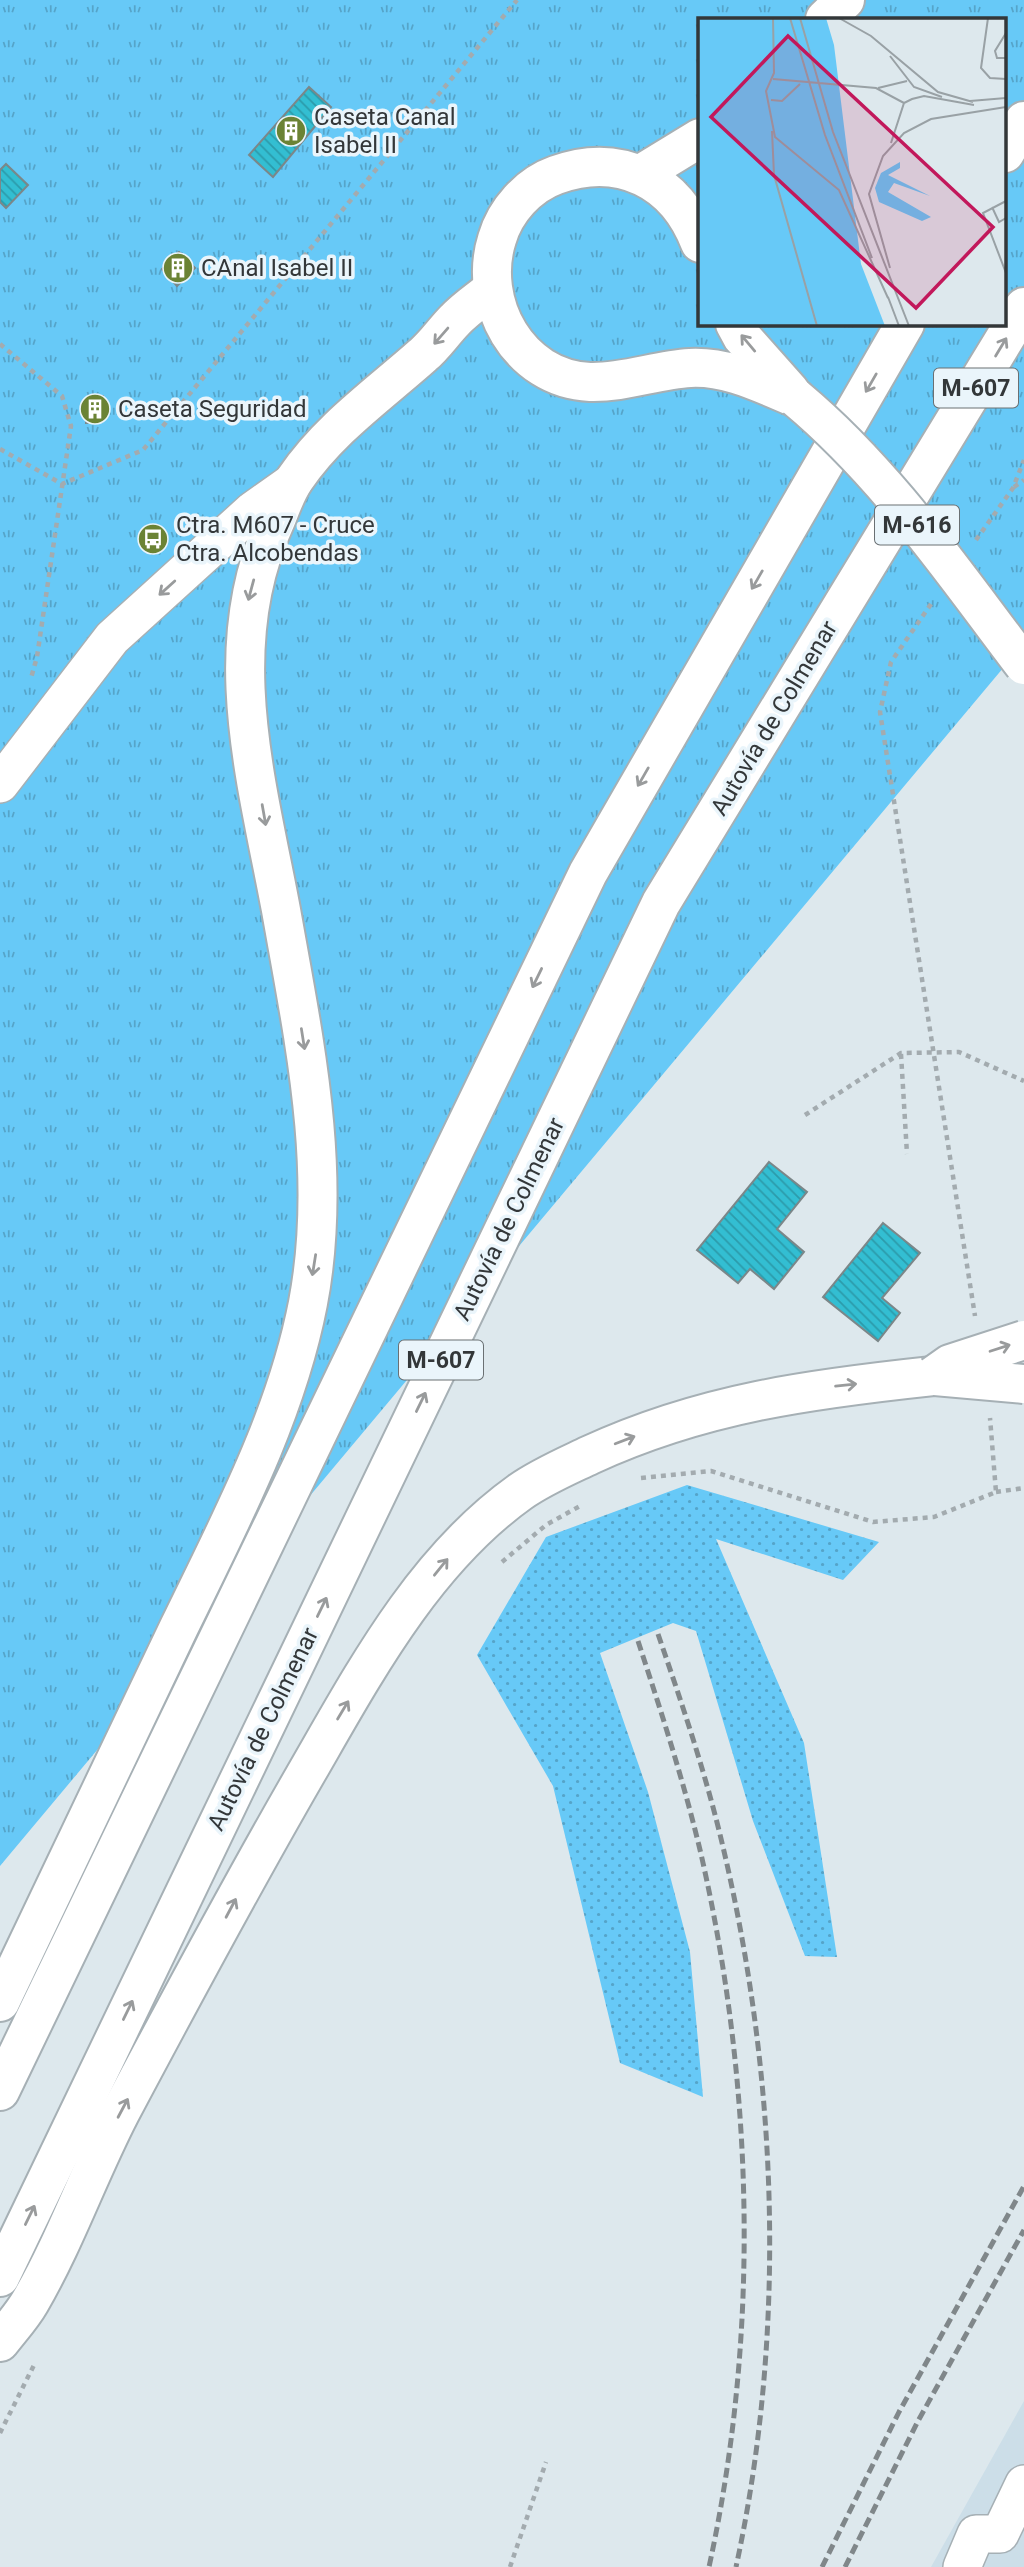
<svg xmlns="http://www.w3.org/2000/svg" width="1024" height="2567" viewBox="0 0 1024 2567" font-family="Roboto,sans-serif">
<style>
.built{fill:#ccdee8}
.grass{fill:url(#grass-dots)}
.park{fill:url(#park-tufts);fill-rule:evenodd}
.building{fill:url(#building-back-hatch);stroke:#7b8789;stroke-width:2}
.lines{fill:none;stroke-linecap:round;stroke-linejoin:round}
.minor-casing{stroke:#a6b0b5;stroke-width:40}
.highway-casing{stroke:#a6b0b5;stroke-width:42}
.path{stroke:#a3abaf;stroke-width:4.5;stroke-dasharray:5 5;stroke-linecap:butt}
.minor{stroke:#fff;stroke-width:37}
.highway{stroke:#fff;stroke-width:38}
.rail{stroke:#80878a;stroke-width:5;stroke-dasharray:10 5;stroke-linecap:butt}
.highway-bridge-casing{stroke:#a6b0b5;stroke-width:42;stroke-linecap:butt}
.highway-bridge{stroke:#fff;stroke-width:38}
.oneway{stroke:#999b9c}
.labels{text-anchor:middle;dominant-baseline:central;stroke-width:7;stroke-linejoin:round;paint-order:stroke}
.shield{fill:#eaf5fb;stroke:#6a7073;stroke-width:2}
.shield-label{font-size:23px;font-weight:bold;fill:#333739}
.poi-label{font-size:24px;fill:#333739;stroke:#eaf5fb;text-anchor:start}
.street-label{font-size:24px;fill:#333739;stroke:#eaf5fb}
.inset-road{fill:none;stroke:#99a1a5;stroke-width:2}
.view{fill:#c2185b;fill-opacity:0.15;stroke:#c2185b;stroke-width:3.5}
.inset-edge{fill:none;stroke:#333739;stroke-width:3.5}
</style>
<defs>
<pattern id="grass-dots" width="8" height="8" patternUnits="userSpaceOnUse" patternTransform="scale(1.75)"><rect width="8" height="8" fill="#67c9f7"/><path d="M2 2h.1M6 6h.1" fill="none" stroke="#55a4c9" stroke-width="1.8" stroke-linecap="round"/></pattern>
<pattern id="park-tufts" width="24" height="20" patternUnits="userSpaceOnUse" patternTransform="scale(1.75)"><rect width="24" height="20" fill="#67c9f7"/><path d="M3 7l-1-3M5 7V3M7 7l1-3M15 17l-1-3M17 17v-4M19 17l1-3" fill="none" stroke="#55a4c9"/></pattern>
<pattern id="building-back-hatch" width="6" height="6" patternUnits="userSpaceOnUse" patternTransform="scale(1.75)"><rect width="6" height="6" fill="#33bed2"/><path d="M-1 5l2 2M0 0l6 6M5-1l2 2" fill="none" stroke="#2c9bab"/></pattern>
</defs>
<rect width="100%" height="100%" fill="#dde8ed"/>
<polygon class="built" points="1024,2401 1024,2567 931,2567"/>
<polygon class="grass" points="687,1485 879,1542 843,1580 716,1539 804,1743 837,1957 805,1956 753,1821 696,1631 673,1623 600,1653 648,1792 690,1952 703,2097 620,2063 553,1786 477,1655 546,1537"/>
<path class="park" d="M0,0H1024V643L0,1866ZM700,19H1005V324H700Z"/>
<g class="building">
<polygon points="309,87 331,107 273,177 249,155"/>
<polygon points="6,164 28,185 6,208 0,202 0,170"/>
<polygon points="179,252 195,268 177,286 162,269"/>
<polygon points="103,396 102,422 86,423 87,397"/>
<polygon points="769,1162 807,1192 777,1229 804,1252 774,1289 750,1269 738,1283 697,1250"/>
<polygon points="883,1223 920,1253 882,1298 900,1313 878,1341 823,1297"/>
</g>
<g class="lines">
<g class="minor-casing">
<g id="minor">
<polyline points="0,784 112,638 253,510 294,481"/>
<polyline points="962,2567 976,2534 1000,2534 1024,2484"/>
</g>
</g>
<g class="highway-casing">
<g id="highway">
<polyline points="825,19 845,0"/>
<polyline points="1005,153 1024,121"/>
<polyline points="641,174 700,138"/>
<path d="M700,243C676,180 620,152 556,175C528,185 505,211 497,239C477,302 518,379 590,382C624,383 656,370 690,368C728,366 762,384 796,398"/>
<polyline points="735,324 742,337 790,391"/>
<path d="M0,2002C60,1877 120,1752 179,1627C229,1524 286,1417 308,1303C333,1172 304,1040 281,910C257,782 217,647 275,522C281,508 286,492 295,479C329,429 378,395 423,355C435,345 444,331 455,320C465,309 479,300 491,290"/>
<polyline points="0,2091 588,873 905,324"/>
<polyline points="0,2277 661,903 1024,307"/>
<path d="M0,2342C10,2329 22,2316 30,2302C65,2242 88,2175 120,2113C180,2000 240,1888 304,1777C363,1675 422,1562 520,1492C541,1477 567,1466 590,1455C703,1403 811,1389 933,1376"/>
</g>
</g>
<g class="path">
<polyline points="0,344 62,396 71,426 37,657 31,678"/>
<polyline points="0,449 62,484 143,450 517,0"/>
<polyline points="1014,487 1024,480"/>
<polyline points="976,540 1013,488 1024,460"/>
<polyline points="931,604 891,662 880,712 975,1316"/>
<polyline points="901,1054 907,1154"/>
<polyline points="805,1115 901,1053 959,1052 1024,1081"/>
<polyline points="641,1478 711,1471 873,1522 934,1517 996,1492 990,1418"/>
<polyline points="996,1492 1024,1488"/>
<polyline points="502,1562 546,1525 580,1506"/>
<polyline points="0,2433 34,2365"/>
<polyline points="510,2567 546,2462"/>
</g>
<use href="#minor" class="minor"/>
<use href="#highway" class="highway"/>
<g class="rail">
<path d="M658,1634C682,1704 706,1774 723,1847C778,2080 787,2331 736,2567"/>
<path d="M638,1641C661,1711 684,1782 701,1854C754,2087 760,2333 709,2567"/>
<polyline points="822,2567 899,2412 1024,2186"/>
<polyline points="845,2567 918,2421 1024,2230"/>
</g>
<g class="highway-bridge-casing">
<g id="highway-bridge">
<path d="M796,398C887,474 953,572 1024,665"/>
<polyline points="933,1376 950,1364 1024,1340"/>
<polyline points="935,1376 1024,1384"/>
</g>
</g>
<use href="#highway-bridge" class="highway-bridge"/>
</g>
<defs><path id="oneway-shaft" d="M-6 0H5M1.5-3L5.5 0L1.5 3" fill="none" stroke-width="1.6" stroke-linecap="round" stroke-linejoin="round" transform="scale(1.75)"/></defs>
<g class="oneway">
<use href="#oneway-shaft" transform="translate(441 336) rotate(131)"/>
<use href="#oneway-shaft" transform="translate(748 343) rotate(-130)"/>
<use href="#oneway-shaft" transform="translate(1001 347) rotate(-59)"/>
<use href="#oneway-shaft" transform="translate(871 383) rotate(120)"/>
<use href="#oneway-shaft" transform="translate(757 580) rotate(120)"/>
<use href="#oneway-shaft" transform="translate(167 588) rotate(138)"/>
<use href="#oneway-shaft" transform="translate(251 590) rotate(105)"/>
<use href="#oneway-shaft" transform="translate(643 777) rotate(120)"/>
<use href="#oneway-shaft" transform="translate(264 815) rotate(80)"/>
<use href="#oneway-shaft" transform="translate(537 978) rotate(116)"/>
<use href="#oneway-shaft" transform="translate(303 1039) rotate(81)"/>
<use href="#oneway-shaft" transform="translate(314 1265) rotate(99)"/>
<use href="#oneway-shaft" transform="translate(1000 1348) rotate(-18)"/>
<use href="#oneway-shaft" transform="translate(846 1385) rotate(-6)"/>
<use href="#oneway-shaft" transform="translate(421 1402) rotate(-64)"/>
<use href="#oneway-shaft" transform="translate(625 1440) rotate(-21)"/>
<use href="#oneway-shaft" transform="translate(441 1567) rotate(-51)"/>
<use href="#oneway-shaft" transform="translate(322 1607) rotate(-64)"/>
<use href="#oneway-shaft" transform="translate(343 1710) rotate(-59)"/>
<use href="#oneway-shaft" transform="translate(231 1908) rotate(-62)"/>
<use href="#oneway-shaft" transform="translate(128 2010) rotate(-64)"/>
<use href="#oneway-shaft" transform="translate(123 2108) rotate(-62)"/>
<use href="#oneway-shaft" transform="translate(30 2215) rotate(-64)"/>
</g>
<defs>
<g id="building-disc" transform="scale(1.575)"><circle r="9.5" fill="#6b8335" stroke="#eaf5fb"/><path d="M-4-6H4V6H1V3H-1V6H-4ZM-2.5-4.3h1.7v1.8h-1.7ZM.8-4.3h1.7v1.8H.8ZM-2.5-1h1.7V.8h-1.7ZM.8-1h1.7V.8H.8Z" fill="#fff"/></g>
<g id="bus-disc" transform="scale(1.575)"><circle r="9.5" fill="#6b8335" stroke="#eaf5fb"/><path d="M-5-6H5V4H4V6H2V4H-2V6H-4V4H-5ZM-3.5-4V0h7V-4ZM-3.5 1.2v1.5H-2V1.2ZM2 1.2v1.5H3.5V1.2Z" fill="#fff"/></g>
</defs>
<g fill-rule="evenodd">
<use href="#building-disc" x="291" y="131"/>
<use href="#building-disc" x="178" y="268"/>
<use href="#building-disc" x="95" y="409"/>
<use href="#bus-disc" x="153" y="539"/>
</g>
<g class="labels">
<g class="shield">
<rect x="934" y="368.5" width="84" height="39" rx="5"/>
<rect x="875" y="505.5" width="84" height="39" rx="5"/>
<rect x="399" y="1340.5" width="84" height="39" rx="5"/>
</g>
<g class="shield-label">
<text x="976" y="388">M-607</text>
<text x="917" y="525">M-616</text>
<text x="441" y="1360">M-607</text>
</g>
<g class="poi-label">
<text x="314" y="117">Caseta Canal<tspan x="314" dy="28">Isabel II</tspan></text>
<text x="201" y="268">CAnal Isabel II</text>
<text x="118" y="409">Caseta Seguridad</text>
<text x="176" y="525">Ctra. M607 - Cruce<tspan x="176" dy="28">Ctra. Alcobendas</tspan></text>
</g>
<g class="street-label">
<text transform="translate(774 718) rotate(-59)">Autovía de Colmenar</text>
<text transform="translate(509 1219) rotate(-64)">Autovía de Colmenar</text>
<text transform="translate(263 1729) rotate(-64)">Autovía de Colmenar</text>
</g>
</g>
<g transform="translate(698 18)">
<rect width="308" height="308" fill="#dde8ed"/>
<path d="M202,144V150L190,157L232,178L196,165L190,174L233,199L224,203L181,184L177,170L183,155Z" fill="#67c9f7"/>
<path d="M0,0H128L136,27L163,246L187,308H0Z" fill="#67c9f7"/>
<path class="inset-road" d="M75,0L76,55L68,73L77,119L141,172L190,280M92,0L127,117L174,240M102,0L135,114L211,308M141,0L173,18L240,74L275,84M290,0L283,50L292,60L308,61M192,38L216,69L244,79M307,40H299L297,33L308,15M75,61L178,70L206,85M180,70L209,63M73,82L84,83L102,66M272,83L308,80M74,113L76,157L119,308M193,125L206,85L214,81L226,78L276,87M308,183L285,195L308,255M294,189L301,204L308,200M192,250L171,176L185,138L206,115L233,101L308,89M190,279L201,308"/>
<path class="view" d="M90,18L295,209L218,290L13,99Z"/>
<rect width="308" height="308" class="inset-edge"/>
</g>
</svg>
